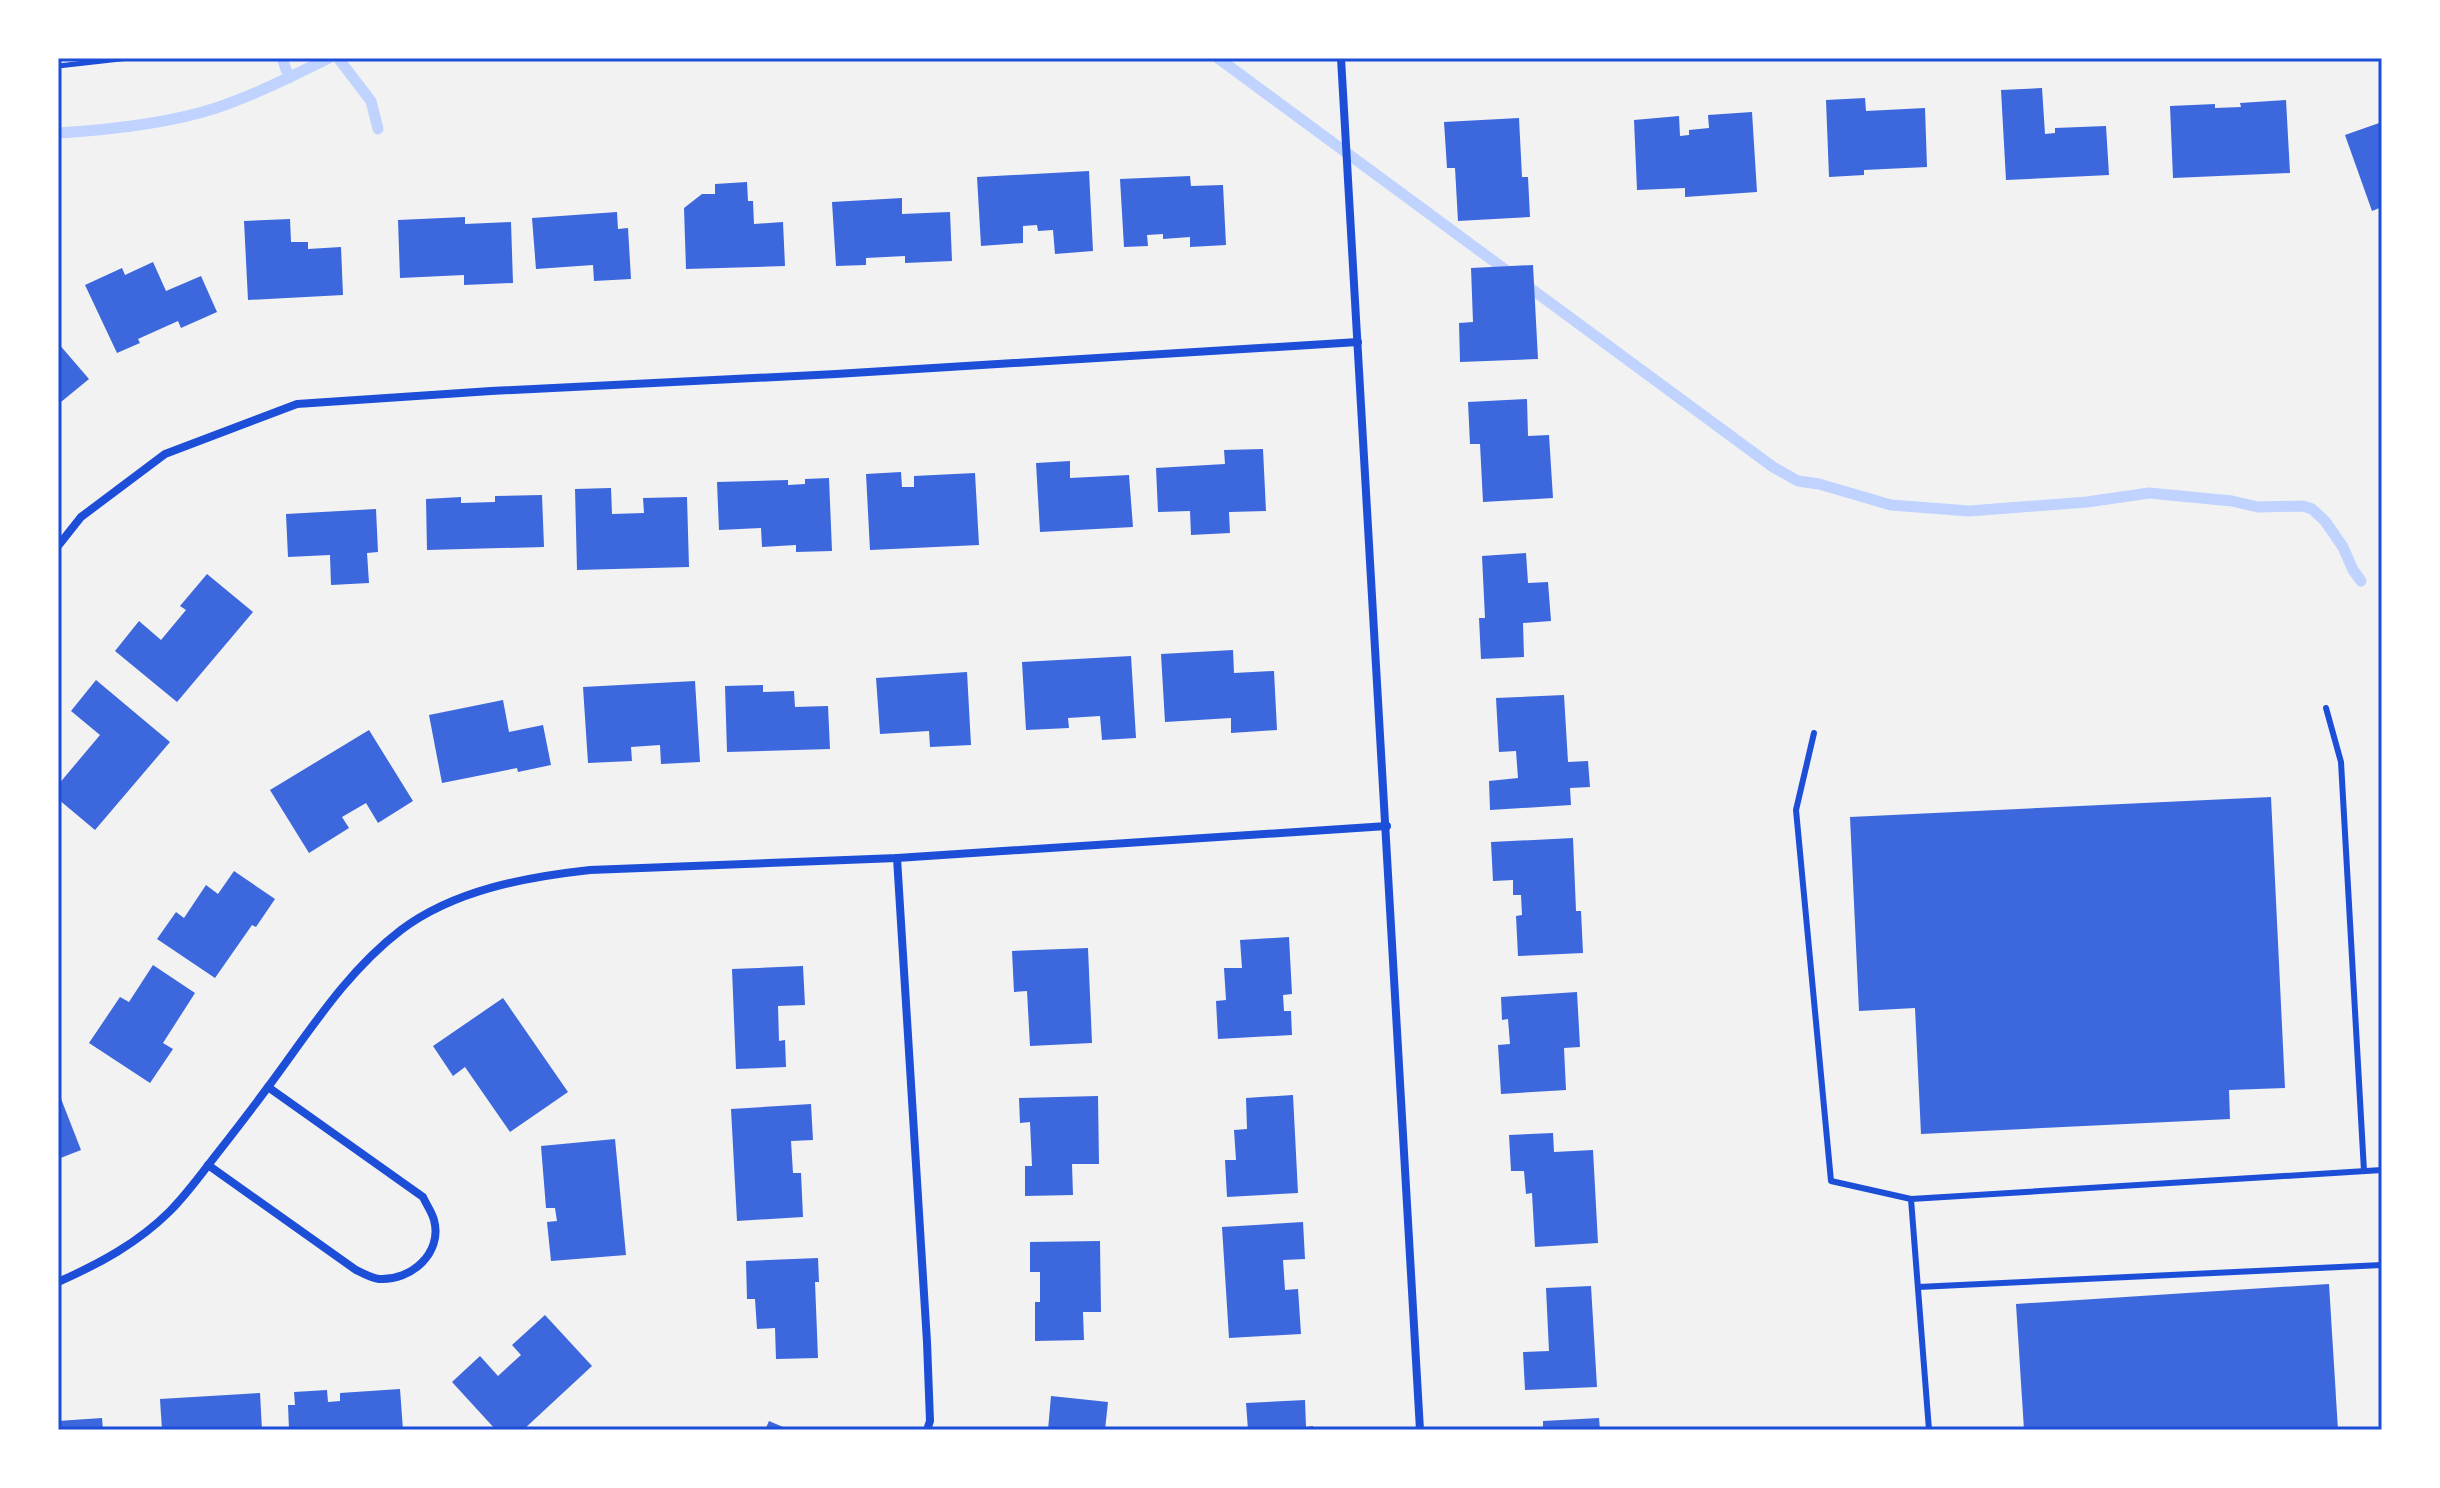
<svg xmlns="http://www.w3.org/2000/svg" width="2440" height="1488" viewBox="0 0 2440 1488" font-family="Raleway,sans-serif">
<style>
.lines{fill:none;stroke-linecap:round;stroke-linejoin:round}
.stream{stroke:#bfd3fe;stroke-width:11}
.building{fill:#3d67dc}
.path{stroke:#1d4ed8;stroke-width:5}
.service{stroke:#1d4ed8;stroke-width:6}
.minor{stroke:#1d4ed8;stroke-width:8}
.neatline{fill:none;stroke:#1d4ed8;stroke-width:3}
</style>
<rect width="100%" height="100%" fill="#f2f2f2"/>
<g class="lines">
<g class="stream">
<polyline points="282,58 289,78"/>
<polyline points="338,58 371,101 378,129"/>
<polyline points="1218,58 1773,467 1798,481 1819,484 1891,505 1969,511 2087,502 2149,493 2232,501 2258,507 2303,506 2312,509 2325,521 2343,547 2353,570 2361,581"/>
<path d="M58,133C107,130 170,123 216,108C255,95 292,76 329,58"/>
</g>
</g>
<g class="building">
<polygon points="2042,88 2045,134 2055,133 2055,128 2106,126 2109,175 2006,180 2001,90"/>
<polygon points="1865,98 1866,111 1925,108 1927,167 1864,170 1864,175 1829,177 1826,100"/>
<polygon points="2286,100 2290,173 2173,178 2170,106 2215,104 2215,108 2241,107 2240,103"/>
<polygon points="1752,112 1757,192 1685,197 1685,188 1637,190 1634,120 1679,116 1680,136 1689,135 1689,130 1709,128 1708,115"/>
<polygon points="1519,118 1522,177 1528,177 1530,217 1458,221 1455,168 1447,168 1444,122"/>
<polygon points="2382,122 2382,207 2372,211 2345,135"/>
<polygon points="1089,171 1093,251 1055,254 1053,230 1038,231 1037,225 1023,226 1023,243 981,246 977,177"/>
<polygon points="1190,176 1191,186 1223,185 1226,245 1190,247 1190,237 1163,239 1163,234 1147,235 1148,246 1124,247 1120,179"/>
<polygon points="747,182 748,201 753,201 754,224 783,222 785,266 686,269 684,208 702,194 715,194 715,184"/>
<polygon points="902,198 902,214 950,212 952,261 905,263 905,256 866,258 866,265 836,266 832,202"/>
<polygon points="617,212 618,229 628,228 631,279 594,281 593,265 536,269 532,218"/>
<polygon points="465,217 465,224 511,222 513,283 464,285 464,275 400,278 398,220"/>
<polygon points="290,219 291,242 308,242 308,249 341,247 343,295 248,300 244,221"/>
<polygon points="153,262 166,291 201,276 217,312 181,328 178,321 138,339 140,343 117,353 85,285 122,268 125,275"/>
<polygon points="1533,265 1538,359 1460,362 1459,323 1473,322 1471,268"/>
<polygon points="58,343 89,379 61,402 58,398"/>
<polygon points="1527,399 1528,436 1549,435 1553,498 1483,502 1480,444 1470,444 1468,402"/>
<polygon points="1263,449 1266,511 1229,512 1230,533 1191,535 1190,511 1158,512 1156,468 1225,464 1224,450"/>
<polygon points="1070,461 1070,478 1129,475 1133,527 1040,532 1036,463"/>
<polygon points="901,472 902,487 914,487 914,476 975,473 979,545 870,550 866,474"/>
<polygon points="829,478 832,551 796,552 796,545 762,547 761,528 719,530 717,482 788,480 788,485 805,484 805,479"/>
<polygon points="611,488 612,514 644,513 643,498 687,497 689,567 577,570 575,489"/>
<polygon points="542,495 544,547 427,550 426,499 461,497 461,503 495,502 495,496"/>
<polygon points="376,509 378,552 367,553 369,583 331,585 330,555 288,557 286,514"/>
<polygon points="1526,553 1528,583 1548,582 1551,621 1523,623 1524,657 1481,659 1479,618 1485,618 1482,556"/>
<polygon points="207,574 253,612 177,702 115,651 139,621 161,640 186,610 180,606"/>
<polygon points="1233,650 1234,673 1274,671 1277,730 1231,733 1231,718 1165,722 1161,654"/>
<polygon points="1131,656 1136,738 1102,740 1100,716 1068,718 1069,728 1026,730 1022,662"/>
<polygon points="967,672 971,745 930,747 929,731 880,734 876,678"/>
<polygon points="96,680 170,742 95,830 58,799 58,785 100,735 71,711"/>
<polygon points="695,681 700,762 661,764 660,745 631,747 632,761 588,763 583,687"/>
<polygon points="763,685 763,692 794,691 795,707 828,706 830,749 727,752 725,686"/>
<polygon points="1564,695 1568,762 1588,761 1590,787 1570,788 1571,805 1490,810 1489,781 1518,778 1516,751 1499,752 1496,698"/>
<polygon points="503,700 509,732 543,725 551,765 518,772 517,768 442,783 429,715"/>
<polygon points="369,730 413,801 378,823 366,803 342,817 349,828 309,853 270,790"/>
<polygon points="2271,797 2285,1088 2229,1090 2230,1119 1921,1134 1915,1008 1859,1011 1850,817"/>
<polygon points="1573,838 1576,911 1581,911 1583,953 1518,956 1516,916 1522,915 1521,895 1513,895 1513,880 1493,881 1491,842"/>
<polygon points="234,871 275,899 256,927 252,925 215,978 157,939 176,912 184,918 206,885 218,894"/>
<polygon points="1289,937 1292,994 1283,995 1284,1011 1291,1011 1292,1035 1218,1039 1216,1001 1226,1000 1224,968 1242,968 1240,940"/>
<polygon points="1088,948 1092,1043 1030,1046 1027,991 1014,992 1012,951"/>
<polygon points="153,965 195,993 163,1043 173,1049 150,1083 89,1043 120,997 129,1002"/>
<polygon points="803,966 805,1005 778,1006 779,1041 785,1040 786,1067 736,1069 732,969"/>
<polygon points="1577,992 1580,1047 1564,1048 1566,1090 1501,1094 1498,1045 1510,1044 1508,1019 1502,1020 1501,997"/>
<polygon points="503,998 568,1092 510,1132 465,1067 453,1076 433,1046"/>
<polygon points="58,1091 81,1150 58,1159"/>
<polygon points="1293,1095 1298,1193 1227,1197 1225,1160 1236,1160 1234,1130 1247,1129 1246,1098"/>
<polygon points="1098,1096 1099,1164 1072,1164 1073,1195 1025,1196 1025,1166 1032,1166 1030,1122 1020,1123 1019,1098"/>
<polygon points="811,1104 813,1140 791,1141 793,1173 801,1173 803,1217 737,1221 731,1109"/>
<polygon points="1553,1133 1554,1152 1593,1150 1598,1243 1535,1247 1532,1193 1526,1194 1524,1171 1511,1171 1509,1135"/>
<polygon points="615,1139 626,1255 551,1261 547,1222 557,1221 555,1208 546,1208 541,1146"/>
<polygon points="1303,1222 1305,1259 1283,1260 1285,1290 1298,1289 1301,1334 1229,1338 1222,1227"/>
<polygon points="1100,1241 1101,1312 1083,1312 1084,1340 1035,1341 1035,1302 1040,1302 1040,1272 1030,1272 1030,1242"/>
<polygon points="818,1258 819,1282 815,1282 818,1358 776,1359 775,1328 757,1329 755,1299 747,1299 746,1261"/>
<polygon points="2329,1284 2338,1430 2024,1430 2016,1304"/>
<polygon points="1591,1286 1597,1387 1525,1390 1523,1352 1549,1351 1546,1288"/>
<polygon points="545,1315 592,1366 523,1430 496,1430 452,1382 480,1356 498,1376 521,1355 512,1345"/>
<polygon points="400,1389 403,1430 289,1430 288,1405 295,1405 294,1392 327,1390 328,1402 340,1401 340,1393"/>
<polygon points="260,1393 262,1430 162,1430 160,1399"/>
<polygon points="1051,1396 1108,1402 1105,1430 1048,1430"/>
<polygon points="1305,1400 1306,1427 1313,1426 1313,1430 1248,1430 1246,1403"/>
<polygon points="102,1418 103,1430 58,1430 58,1421"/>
<polygon points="1599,1418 1600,1430 1543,1430 1543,1421"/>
<polygon points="769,1421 790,1430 765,1430"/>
</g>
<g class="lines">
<polyline class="path" points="58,66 129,58"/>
<g class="service">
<polyline points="2326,708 2341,762 2364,1171"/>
<polyline points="1814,733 1796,810 1831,1181 1911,1199"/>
<polyline points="1918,1287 2382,1265"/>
<polyline points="1929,1430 1911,1199 2382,1170"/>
</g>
<g class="minor">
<polyline points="1341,58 1420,1430"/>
<polyline points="58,546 81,517 165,454 297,404 491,391 836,374 1358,342"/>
<polyline points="897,858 927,1342 930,1421 927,1430"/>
<path d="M208,1165L356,1270C363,1273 371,1278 379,1279C411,1281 443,1253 434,1220C432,1212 426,1204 423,1197L268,1087"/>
<path d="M58,1282C99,1264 138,1243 170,1211C187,1194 202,1173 216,1155C234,1132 251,1110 268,1087C309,1032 346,972 401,930C454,890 526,877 590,870L897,858L1387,826"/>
</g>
</g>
<rect width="2440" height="1488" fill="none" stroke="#ffffff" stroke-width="120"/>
<rect x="60" y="60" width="2320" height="1368" class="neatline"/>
</svg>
